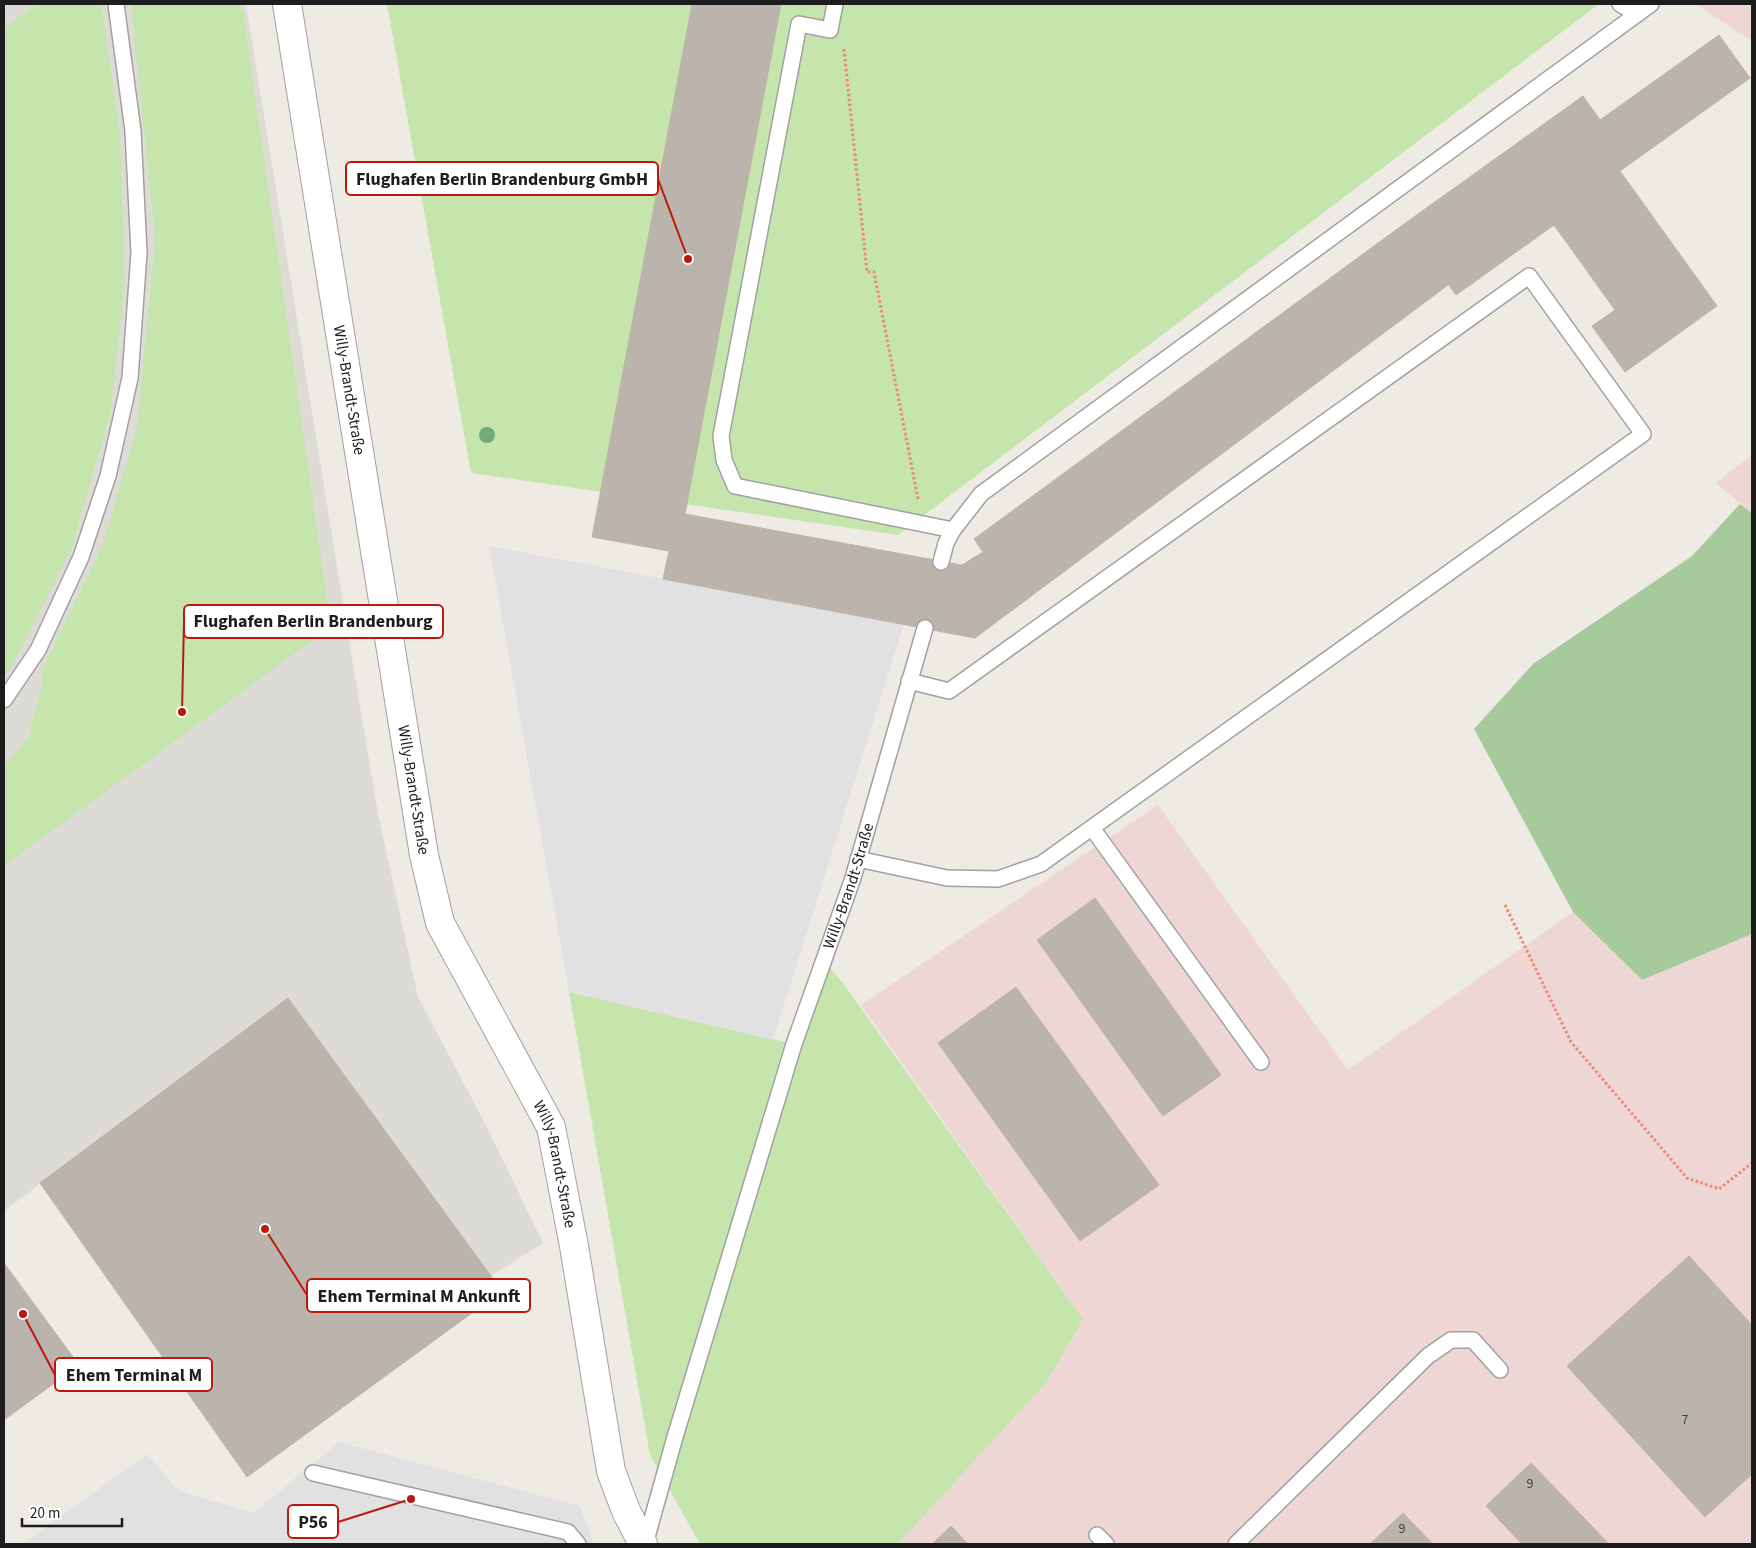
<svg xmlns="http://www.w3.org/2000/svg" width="1756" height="1548" viewBox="0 0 1756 1548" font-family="'Source Sans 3',sans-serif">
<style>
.commercial{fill:#edd6d4}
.airport{fill:#dcdbd5}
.grass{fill:#c5e5ad}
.forest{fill:#a6ca9b}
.parking{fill:#e1e1e1}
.building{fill:#bab4ad;stroke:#beb3a7}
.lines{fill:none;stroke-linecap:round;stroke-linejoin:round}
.service-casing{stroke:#a1a1a1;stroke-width:18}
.minor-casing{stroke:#a1a1a1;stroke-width:30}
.path{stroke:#f08772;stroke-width:3;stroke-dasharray:2.5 2.5;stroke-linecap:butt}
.service{stroke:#fff;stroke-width:15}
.minor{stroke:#fff;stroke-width:28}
.tree{fill:#76a979}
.labels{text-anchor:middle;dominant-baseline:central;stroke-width:4;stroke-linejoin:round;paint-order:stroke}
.number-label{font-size:14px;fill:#444341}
.street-label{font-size:16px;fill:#1d1d1d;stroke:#fff}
.leader{fill:none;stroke:#bc180e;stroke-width:2}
.callout-dot{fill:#bc180e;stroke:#fff;stroke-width:2}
.callout{fill:#fff;stroke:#bc180e;stroke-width:2}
.callout-label{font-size:18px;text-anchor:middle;font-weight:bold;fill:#1d1d1d}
</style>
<rect width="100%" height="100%" fill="#eeebe4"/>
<g class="commercial">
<polygon points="1696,4 1752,4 1752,41"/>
<polygon points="1752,455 1752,513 1716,483"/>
<polygon points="1158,805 1348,1070 1573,912 1642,980 1752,934 1752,1544 898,1544 1047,1382 1083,1319 861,1005"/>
</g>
<polygon class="airport" points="4,4 246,4 344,610 378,814 418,997 486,1125 543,1243 491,1276 288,998 4,1211"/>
<g class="grass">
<polygon points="37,4 101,4 102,7 120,135 125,278 111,411 72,547 10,670 4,678 4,28"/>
<polygon points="131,4 242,4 331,627 4,866 4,766 28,738 41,691 41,673 104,542 137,427 155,239"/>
<polygon points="387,4 1599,4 898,535 471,473"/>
<polygon points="824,960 842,982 1083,1319 1047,1382 898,1544 700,1544 650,1455 569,992 794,1044"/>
</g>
<polygon class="forest" points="1740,504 1752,513 1752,934 1642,980 1573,912 1474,729 1533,664 1692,556"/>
<g class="parking">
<polygon points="489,546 904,624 773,1040 569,992"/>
<polygon points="339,1442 580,1506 594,1544 22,1544 147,1454 179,1491 253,1513"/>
</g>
<g class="building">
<polygon points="692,4 781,4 685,514 962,565 975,638 663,579 669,551 592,537"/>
<polygon points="1719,35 1750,78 1620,171 1717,306 1625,372 1592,326 1615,310 1554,225 1456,295 1404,224 1583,96 1600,120"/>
<polygon points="1404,224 1448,285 975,638 962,565 983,552 974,539"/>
<polygon points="1095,898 1221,1075 1163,1116 1037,940"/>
<polygon points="1016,987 1159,1185 1080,1241 938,1043"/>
<polygon points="288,998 502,1291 247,1477 40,1183"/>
<polygon points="1689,1256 1752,1325 1752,1474 1705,1517 1567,1366"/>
<polygon points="4,1263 79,1365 4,1420"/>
<polygon points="1531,1463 1609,1544 1522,1544 1486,1506"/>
<polygon points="1403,1513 1433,1544 1370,1544"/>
<polygon points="951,1526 968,1544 932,1544"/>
</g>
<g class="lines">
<g class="service-casing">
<g id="service">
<polyline points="835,4 830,30 799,24 721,436 724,460 735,486 953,530"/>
<polyline points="1620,4 1637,14"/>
<polyline points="941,562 946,543 953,530 981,494 1651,4"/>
<polyline points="4,700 38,650 81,557 108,476 130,378 139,253 133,131 116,4"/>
<polyline points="1092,828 1261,1062"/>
<polyline points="858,859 947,878 998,879 1041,864 1643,434 1529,276 949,691 909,681"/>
<polyline points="313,1473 568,1532 578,1544"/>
<polyline points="1097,1535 1106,1544"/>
<path id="s1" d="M645,1544L675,1437L794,1044L853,878L925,628"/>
<polyline points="1236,1544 1428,1356 1451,1340 1473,1340 1500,1370"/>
</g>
</g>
<g class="minor-casing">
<g id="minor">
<path id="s2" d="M287,4L424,855L440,923L551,1127L574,1246L611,1471L626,1511L643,1544"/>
</g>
</g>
<g class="path">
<polyline points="844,49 867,272 874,272 918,499"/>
<polyline points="1505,905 1571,1042 1687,1178 1719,1189 1752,1163"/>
</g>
<use href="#service" class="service"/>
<use href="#minor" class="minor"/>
</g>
<circle class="tree" cx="487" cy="435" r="8"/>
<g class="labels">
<g class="number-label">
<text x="1685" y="1420">7</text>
<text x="1530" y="1484">9</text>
<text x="1402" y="1529">9</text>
</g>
<g class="street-label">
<text stroke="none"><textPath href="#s2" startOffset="391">Willy-Brandt-Straße</textPath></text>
<text stroke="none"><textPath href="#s2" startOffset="796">Willy-Brandt-Straße</textPath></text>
<text stroke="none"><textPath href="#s1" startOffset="689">Willy-Brandt-Straße</textPath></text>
<text stroke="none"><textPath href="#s2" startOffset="1201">Willy-Brandt-Straße</textPath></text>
</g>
</g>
<path class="leader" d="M688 259L658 179M182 712L184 621M265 1229L307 1295M23 1314L55 1375M411 1499L338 1522"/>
<g class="callout-dot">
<circle cx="688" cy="259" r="5"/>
<circle cx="182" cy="712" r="5"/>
<circle cx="265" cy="1229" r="5"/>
<circle cx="23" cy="1314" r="5"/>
<circle cx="411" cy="1499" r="5"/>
</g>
<g class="callout">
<rect x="346" y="162" width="312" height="33" rx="5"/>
<rect x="184" y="605" width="259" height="33" rx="5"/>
<rect x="307" y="1279" width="223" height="33" rx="5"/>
<rect x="55" y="1358" width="157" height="33" rx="5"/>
<rect x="288" y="1505" width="50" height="33" rx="5"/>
</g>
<g class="callout-label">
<text x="502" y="185">Flughafen Berlin Brandenburg GmbH</text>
<text x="313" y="627">Flughafen Berlin Brandenburg</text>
<text x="419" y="1302">Ehem Terminal M Ankunft</text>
<text x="134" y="1381">Ehem Terminal M</text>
<text x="313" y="1528">P56</text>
</g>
<rect width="1756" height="1548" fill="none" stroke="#1d1d1d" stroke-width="10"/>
<path d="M22 1518v8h100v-8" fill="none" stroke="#1d1d1d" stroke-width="2.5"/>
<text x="30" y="1518" font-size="15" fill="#1d1d1d" stroke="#ffffff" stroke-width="4" paint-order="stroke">20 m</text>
</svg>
